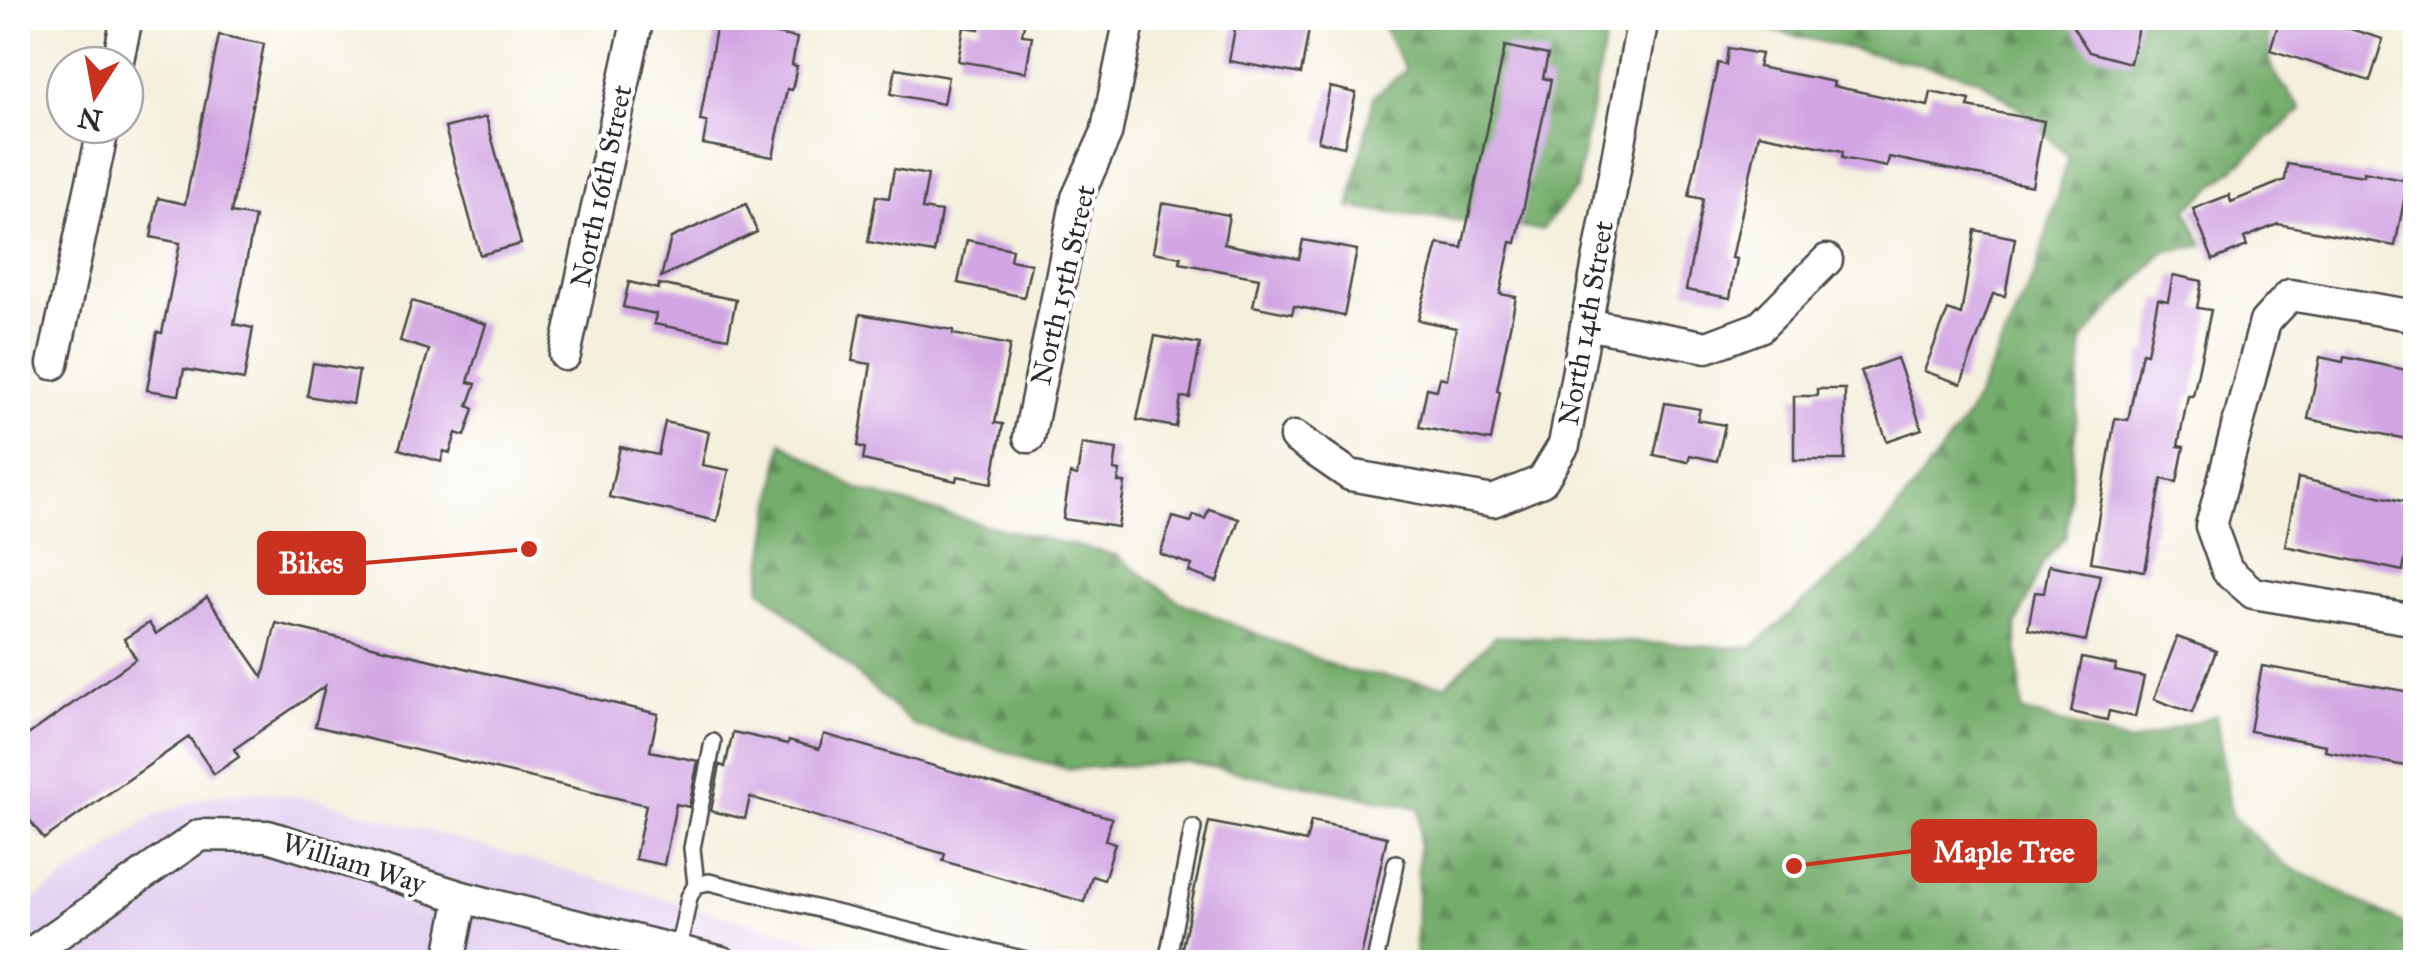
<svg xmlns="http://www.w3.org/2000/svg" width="2433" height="980" viewBox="0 0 2433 980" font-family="'IM FELL Great Primer',serif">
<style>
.built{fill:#e4d3f1}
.forest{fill:url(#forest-firs);stroke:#506c4c;stroke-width:2.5}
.building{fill:#d1a5e2}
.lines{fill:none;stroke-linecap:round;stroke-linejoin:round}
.lane-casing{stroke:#494946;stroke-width:20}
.street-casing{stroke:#494946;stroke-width:35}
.lane{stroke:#fff;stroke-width:15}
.street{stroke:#fff;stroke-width:30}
.labels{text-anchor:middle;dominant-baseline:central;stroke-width:8;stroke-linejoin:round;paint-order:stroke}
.street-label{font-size:28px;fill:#2b2b2b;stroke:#fff}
.leader{fill:none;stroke:#c8321e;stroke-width:4}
.callout-dot{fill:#c8321e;stroke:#fff;stroke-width:4}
.callout{fill:#c8321e;stroke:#c8321e;stroke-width:4}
.callout-label{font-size:30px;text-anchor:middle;font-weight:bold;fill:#fff}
</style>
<defs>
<pattern id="forest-firs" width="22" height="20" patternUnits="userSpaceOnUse" patternTransform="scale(2.5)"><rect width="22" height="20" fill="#74ad6c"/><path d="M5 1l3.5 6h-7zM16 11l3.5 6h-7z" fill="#5f8d59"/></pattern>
</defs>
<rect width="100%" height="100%" fill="#fff"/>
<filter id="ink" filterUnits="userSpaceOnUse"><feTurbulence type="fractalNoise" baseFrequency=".01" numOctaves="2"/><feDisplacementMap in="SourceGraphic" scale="20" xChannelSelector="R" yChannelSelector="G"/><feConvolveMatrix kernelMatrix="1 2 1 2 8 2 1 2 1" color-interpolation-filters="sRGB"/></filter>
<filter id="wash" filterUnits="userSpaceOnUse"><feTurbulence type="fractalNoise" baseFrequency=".0048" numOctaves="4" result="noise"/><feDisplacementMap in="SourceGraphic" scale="40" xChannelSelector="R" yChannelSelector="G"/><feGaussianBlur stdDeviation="2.25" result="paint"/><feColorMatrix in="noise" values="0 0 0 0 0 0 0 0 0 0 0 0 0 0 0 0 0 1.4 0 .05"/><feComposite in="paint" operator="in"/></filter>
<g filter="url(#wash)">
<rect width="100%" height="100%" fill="#f4f0dd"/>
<polygon class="built" points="254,791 315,799 889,962 18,962 18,911 156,815 209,796"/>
<g class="forest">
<polygon points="1378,18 1609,18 1576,189 1542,230 1349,208 1374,96 1406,70"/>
<path d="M1719,18H2270C2265,68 2272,71 2302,110L2187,209L2203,246L2165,251L2083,339L2066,536L2043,563L2016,627L2022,711L2131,743L2216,715L2231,815L2284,864L2415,929V962H1415L1420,808L1186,762L1068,769L915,726L760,588L782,442L859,490L985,525L1115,555L1180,602L1346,671L1446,685L1495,636L1752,648L1878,535L1968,415L2036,271L2068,157L2024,112L1978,78Z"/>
</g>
<g id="blocks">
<g class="building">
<polygon points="981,18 1025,18 1022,35 1032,36 1026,72 958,61 964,27 979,29"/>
<polygon points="1237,18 1311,18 1301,74 1229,61"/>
<polygon points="2067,18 2140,18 2130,63 2089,52"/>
<polygon points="2280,18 2339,18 2337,25 2383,39 2370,81 2270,50"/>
<polygon points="717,22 797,38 792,65 797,66 792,90 787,89 773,157 703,144 707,122 700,121"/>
<polygon points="219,35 264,44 231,213 255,217 234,324 253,328 244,380 184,369 179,395 147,390 157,332 162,333 180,243 151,237 158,198 185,204"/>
<polygon points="1505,46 1548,55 1543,78 1551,80 1516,243 1511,242 1500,294 1516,297 1497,391 1500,392 1491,441 1419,427 1427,388 1437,390 1440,377 1447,379 1456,328 1418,320 1438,244 1462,248"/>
<polygon points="1728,48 1761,54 1758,67 1834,82 1833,86 1928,106 1931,92 1970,100 1968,107 2044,121 2032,186 1889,157 1887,167 1842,158 1843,151 1759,134 1732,258 1737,259 1730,298 1686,290 1703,199 1689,196 1718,63 1726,65"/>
<polygon points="896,68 948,77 943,104 891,94"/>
<polygon points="1330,87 1356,93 1344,147 1318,141"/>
<polygon points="486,117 521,244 480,255 445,128"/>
<polygon points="2287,164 2364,176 2364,172 2408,181 2395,246 2278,224 2244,238 2247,246 2213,260 2193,209 2229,195 2231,202 2285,180"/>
<polygon points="894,169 928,175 922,209 941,212 934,253 868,242 876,196 889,198"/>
<polygon points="1162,203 1229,215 1224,244 1299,259 1303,240 1357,250 1344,316 1294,306 1292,314 1253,306 1259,278 1180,263 1181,257 1153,252"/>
<polygon points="746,204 757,232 661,277 671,238"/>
<polygon points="1975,230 2015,238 2005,296 1993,294 1961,384 1924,371 1948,310 1961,315"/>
<polygon points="967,240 1012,249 1010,260 1031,264 1024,297 958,283"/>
<polygon points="2173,275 2202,281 2197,308 2211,310 2193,396 2188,396 2178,446 2184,447 2177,482 2162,479 2145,571 2091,562 2115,418 2128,420 2142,352 2147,353 2158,299 2168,301"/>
<polygon points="629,282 658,289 659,284 736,300 728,338 654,324 656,314 623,307"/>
<polygon points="412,301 486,324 468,382 476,384 468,406 474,409 465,436 456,433 450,453 444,451 441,462 399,449 429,350 400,341"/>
<polygon points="860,314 953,330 953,334 1010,345 995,423 1003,424 992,483 957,476 956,481 863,460 865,448 858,446 871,364 852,361"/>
<polygon points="1155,336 1200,344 1190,398 1181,397 1176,427 1137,420"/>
<polygon points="2320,357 2343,362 2344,357 2416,372 2416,441 2308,419"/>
<polygon points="1897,358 1922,429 1887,441 1861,371"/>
<polygon points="313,363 359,371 353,404 307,396"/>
<polygon points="1817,389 1845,389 1845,460 1794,460 1794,396 1817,396"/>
<polygon points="1665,403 1700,409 1697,420 1725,425 1717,461 1690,455 1688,462 1654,455"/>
<polygon points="665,422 709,432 702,465 729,470 717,521 609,497 620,447 658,455"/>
<polygon points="1082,444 1117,449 1114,470 1120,471 1118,482 1125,483 1118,527 1063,519 1070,474 1077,476"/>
<polygon points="2298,478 2415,504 2403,571 2285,546"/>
<polygon points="1209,509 1239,519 1217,582 1189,572 1192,565 1160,554 1173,517 1191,522 1194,515 1205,519"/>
<polygon points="2049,565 2100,575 2086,641 2028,629 2035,592 2044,593"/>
<polygon points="207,597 263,677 276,623 658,714 650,751 698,761 689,807 676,804 664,865 635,859 646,805 315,726 325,686 234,749 239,757 214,774 189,737 44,839 29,819 18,827 18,742 136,659 124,639 149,623 156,634"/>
<polygon points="2177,637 2216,651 2192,713 2154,699"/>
<polygon points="2082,658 2116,665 2115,671 2144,677 2135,717 2109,711 2107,720 2071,712"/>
<polygon points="2262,666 2416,693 2416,768 2325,751 2326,745 2250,731"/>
<polygon points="733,732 788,744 789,740 819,749 824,734 1112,818 1105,840 1115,843 1104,880 1092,876 1084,902 943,861 945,854 750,797 745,819 711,811 720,765 725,767"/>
<polygon points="1311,821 1387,837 1360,962 1179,962 1209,822 1306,842"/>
</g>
</g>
</g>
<g filter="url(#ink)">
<use href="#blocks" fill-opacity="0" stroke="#494946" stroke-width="2.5"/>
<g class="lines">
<g class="lane-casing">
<g id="lane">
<polyline points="696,885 692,848 713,742"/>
<polyline points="678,951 689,897 696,885 709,882 1034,962"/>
<polyline points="1167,962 1193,828"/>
<polyline points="1375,962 1396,863"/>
</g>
</g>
<g class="street-casing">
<g id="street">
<polyline points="117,65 127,18"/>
<polyline points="2416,316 2290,295 2265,322 2211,526 2227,570 2253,593 2416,620"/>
<polyline points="1586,324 1707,347 1760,327 1827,260"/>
<polyline points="565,355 638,18"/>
<polyline points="53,364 104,125"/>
<polyline points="1029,437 1077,198 1106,134 1130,18"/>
<polyline points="1295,437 1350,475 1493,501 1542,481 1564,445 1643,18"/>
<polyline points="18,962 200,835 268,836 462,897 722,962"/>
<polyline points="449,962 462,897"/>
</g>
</g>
<use href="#lane" class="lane"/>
<use href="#street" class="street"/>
</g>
</g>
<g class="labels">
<g class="street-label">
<text transform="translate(601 186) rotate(-78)">North 16th Street</text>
<text transform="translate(1063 285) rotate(-77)">North 15th Street</text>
<text transform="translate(1586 323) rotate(-80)">North 14th Street</text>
<text transform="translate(354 863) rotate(17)">William Way</text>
</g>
</g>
<path class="leader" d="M529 549L364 563M1794 866L1913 851"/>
<g class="callout-dot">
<circle cx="529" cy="549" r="10"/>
<circle cx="1794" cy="866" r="10"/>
</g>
<g class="callout">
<rect x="259" y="533" width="105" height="60" rx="10"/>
<rect x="1913" y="821" width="182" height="60" rx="10"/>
</g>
<g class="callout-label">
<text x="311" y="573">Bikes</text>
<text x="2004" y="862">Maple Tree</text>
</g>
<rect width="2433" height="980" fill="none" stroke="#fff" stroke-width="60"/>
<g transform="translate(95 95) rotate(191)"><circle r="48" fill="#ffffff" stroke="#aaaaaa" stroke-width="2.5"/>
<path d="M0-8L18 38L0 25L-18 38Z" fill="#c8321e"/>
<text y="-15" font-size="28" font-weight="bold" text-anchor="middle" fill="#2b2b2b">N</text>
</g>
</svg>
